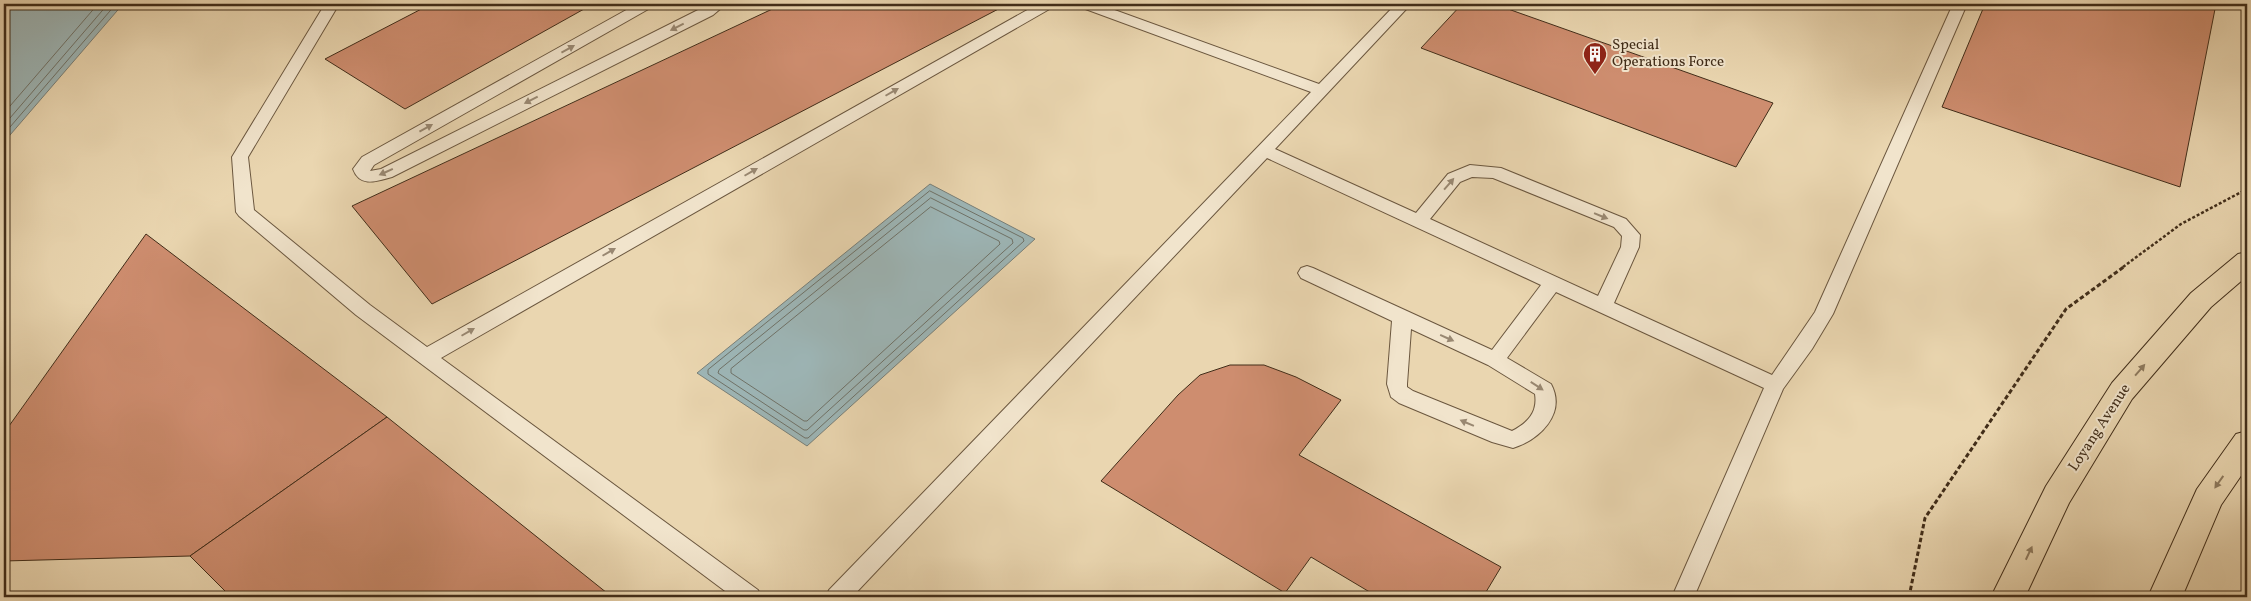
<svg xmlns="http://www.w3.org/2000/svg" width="2251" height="601" viewBox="0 0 2251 601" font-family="Vollkorn,serif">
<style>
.water{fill:#9db6b7;stroke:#787f78}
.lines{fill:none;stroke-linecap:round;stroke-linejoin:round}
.shore{stroke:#6f7268;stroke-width:1}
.building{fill:#ce8d6f;stroke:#412d19}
.lane-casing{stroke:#6b573f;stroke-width:2}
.primary-casing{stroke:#412d19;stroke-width:2}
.path-far1{stroke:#412d19;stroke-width:2.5;stroke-dasharray:3 2;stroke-linecap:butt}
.path{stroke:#412d19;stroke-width:3;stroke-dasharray:4.5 2.5;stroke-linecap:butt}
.lane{fill:#f1e4cc;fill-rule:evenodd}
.primary{fill:#ead6b0;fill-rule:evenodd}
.oneway{fill:#998872}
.oneway2{fill:#8d795d}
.labels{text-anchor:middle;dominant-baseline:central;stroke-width:4;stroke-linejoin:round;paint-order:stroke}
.poi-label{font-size:15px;fill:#412d19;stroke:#f1e4cc;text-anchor:start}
.street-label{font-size:15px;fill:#412d19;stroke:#f1e4cc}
</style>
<rect width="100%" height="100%" fill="#ead6b0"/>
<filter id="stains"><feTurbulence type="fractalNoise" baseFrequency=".004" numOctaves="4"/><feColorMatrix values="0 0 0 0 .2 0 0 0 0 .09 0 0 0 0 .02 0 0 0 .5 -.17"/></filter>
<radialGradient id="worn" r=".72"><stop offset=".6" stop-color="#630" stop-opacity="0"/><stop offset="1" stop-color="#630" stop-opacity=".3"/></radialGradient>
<g class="water">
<polygon points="4,4 123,4 4,142"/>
<polygon points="930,184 1035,239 807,446 697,373"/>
</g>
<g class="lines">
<g class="shore">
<polyline points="4,113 98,4"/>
<polyline points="4,125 108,4"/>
<polyline points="4,134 116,4"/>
<polygon points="930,191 1023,238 1024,241 808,438 805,438 708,374 708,370"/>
<polygon points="931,198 1012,239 1013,243 807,430 804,430 718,373 719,370"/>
<polygon points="931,207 999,241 1000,244 807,421 804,421 731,373 731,369"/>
</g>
</g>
<g class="building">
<polygon points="431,4 593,4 405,109 325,59"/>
<polygon points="783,4 1008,4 432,304 352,206"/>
<polygon points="1462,4 1494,4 1773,103 1736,167 1421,48"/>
<polygon points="1985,4 2216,4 2180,187 1942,107"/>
<polygon points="146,234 387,417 190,556 4,561 4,433"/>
<polygon points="1230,365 1264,365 1296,377 1341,400 1299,455 1501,567 1483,597 1378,597 1311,557 1285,593 1101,481 1178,395 1200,375"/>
<polygon points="387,417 612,597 231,597 190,556"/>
</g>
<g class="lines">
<g class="lane-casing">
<g id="lane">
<polygon points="325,4 339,4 248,157 254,210 370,305 427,347 1038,4 1055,4 1053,7 441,358 758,590 761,597 733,597 356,315 239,216 236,212 232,157"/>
<path d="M637,4H654L652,7L374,165L370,171L381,169L710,4H726L713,15L392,177C377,181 360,188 353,169L362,157Z"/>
<path d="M1078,4H1098L1319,84L1396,4H1411L1275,149L1416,213L1448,174L1470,165L1501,168L1626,219L1640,235L1639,247L1614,303L1772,375L1815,312L1953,4H1967L1833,314L1812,349L1783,389L1694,597H1672L1764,388L1556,292L1507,358L1551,384C1567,414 1539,440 1513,448L1492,442L1399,403L1391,397L1387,384L1392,321L1301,278L1298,273L1301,268L1307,266L1313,268L1492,350L1541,285L1267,158L852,597H826L829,590L1311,92L1080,7ZM1472,177L1493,178L1614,227L1622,236L1621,247L1598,296L1430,219L1460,182ZM1411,329L1488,365L1535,394C1538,413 1527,423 1512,431L1413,391L1407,387V384Z"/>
</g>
</g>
<g class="primary-casing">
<g id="primary">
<polygon points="2247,252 2247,276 2211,307 2132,399 2069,503 2025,597 1991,597 2046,486 2112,383 2191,293 2238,254"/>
<polygon points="2247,431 2247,467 2221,505 2182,597 2148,597 2197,489 2236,434"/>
</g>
</g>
<polyline class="path-far1" points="2123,267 2181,224 2247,189"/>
<polyline class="path" points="1909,597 1925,518 2066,309 2125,266"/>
<use href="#lane" class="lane"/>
<use href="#primary" class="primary"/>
</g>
<defs><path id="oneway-solid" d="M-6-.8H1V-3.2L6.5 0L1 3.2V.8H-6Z" transform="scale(1.25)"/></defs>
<g class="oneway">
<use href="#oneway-solid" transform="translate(677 27) rotate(153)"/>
<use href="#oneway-solid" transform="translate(568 49) rotate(-29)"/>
<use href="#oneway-solid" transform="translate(892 92) rotate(-30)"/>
<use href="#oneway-solid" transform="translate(531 100) rotate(153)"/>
<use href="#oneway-solid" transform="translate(426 128) rotate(-29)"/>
<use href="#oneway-solid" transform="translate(386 172) rotate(156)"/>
<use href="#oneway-solid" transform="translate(751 172) rotate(-30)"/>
<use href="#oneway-solid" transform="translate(1449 184) rotate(-49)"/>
<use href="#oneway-solid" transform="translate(1601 216) rotate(22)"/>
<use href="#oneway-solid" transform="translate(609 252) rotate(-30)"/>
<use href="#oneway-solid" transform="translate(468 332) rotate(-30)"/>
<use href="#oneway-solid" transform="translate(1447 338) rotate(24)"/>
<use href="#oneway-solid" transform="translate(1537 386) rotate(33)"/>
<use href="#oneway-solid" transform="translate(1467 423) rotate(-157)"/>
</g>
<g class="oneway2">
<use href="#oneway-solid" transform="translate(2140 370) rotate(-49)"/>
<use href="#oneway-solid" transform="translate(2219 482) rotate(125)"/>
<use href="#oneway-solid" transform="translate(2029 553) rotate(-65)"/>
</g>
<defs>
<g id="building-pin" transform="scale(1.25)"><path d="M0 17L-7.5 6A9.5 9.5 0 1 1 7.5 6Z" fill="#8f2418" stroke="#f1e4cc"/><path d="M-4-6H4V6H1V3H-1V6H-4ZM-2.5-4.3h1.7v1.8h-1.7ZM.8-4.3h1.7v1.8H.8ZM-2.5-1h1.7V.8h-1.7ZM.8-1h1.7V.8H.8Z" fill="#fff"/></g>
</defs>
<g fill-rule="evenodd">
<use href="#building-pin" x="1595" y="54"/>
</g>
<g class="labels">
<g class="poi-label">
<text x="1612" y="45">Special<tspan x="1612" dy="17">Operations Force</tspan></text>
</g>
<g class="street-label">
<text transform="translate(2100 428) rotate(-57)">Loyang Avenue</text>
</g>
</g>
<rect width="2251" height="601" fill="none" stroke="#ead6b0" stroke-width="20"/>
<rect x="5" y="5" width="2241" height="591" fill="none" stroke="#412d19" stroke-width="2.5"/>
<rect x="10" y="10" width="2231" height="581" fill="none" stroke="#412d19"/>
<rect width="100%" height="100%" filter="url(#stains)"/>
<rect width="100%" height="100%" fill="url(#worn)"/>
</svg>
